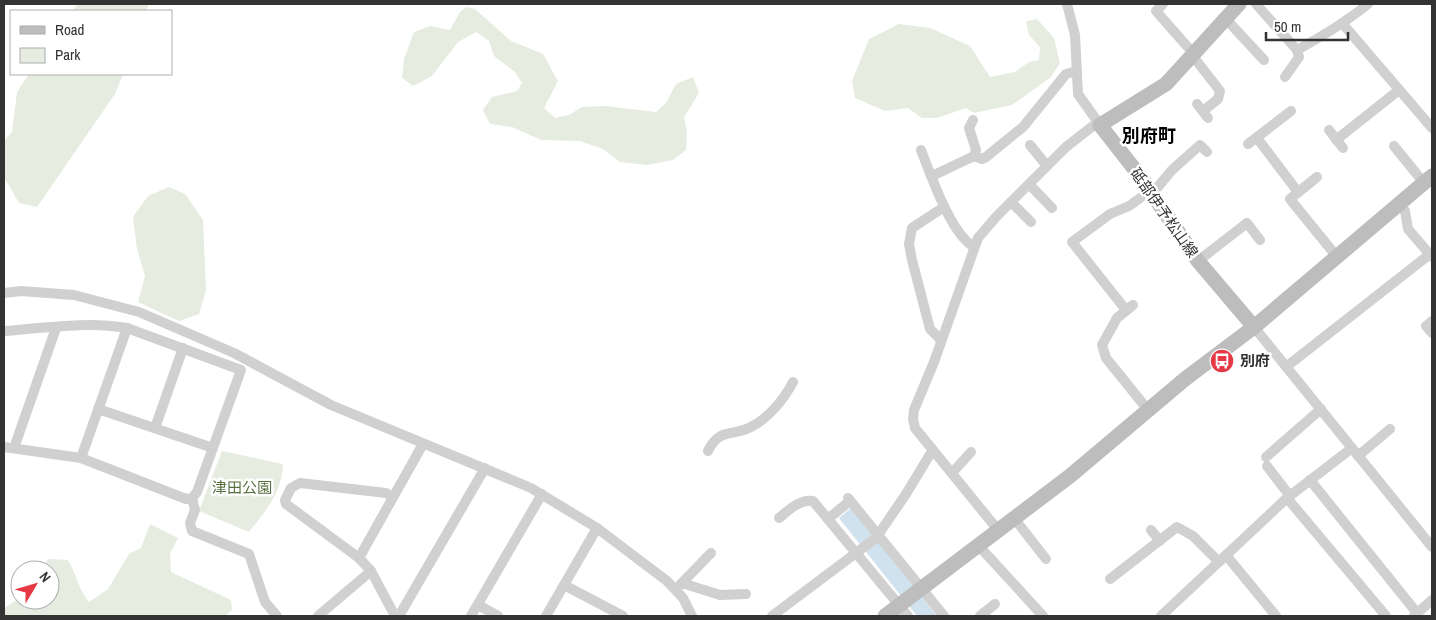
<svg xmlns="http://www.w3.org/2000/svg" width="1436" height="620" viewBox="0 0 1436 620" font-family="'Archivo Narrow','Noto Sans JP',sans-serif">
  <rect width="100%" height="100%" fill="#fff"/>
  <g fill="#e6ecdf">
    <polygon points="78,4 149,4 146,11 72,11"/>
    <polygon points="466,7 475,9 511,41 543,54 558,81 544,108 555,118 569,115 582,107 605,106 656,112 666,103 676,84 693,77 699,93 684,117 687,131 686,150 673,160 647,165 620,162 603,149 580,141 541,140 512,127 490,124 483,110 492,97 517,91 522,83 515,72 494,56 489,41 476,32 458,42 432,76 413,86 402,78 404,59 414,32 430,26 450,30 460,12"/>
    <polygon points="1037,19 1054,38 1060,63 1051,77 1012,105 974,113 966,108 937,118 922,118 908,108 885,111 855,98 852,81 869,39 899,24 930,28 970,46 990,77 1015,72 1029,62 1039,60 1040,47 1029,35 1026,21"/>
    <polygon points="29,74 123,74 115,94 37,207 19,203 4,177 4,141 12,132 17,92"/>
    <polygon points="169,187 185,194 203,220 206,291 199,314 179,321 138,302 145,276 137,249 133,217 148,196"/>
    <path d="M222 451 283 464C282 493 266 510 249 532L199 511Z"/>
    <path d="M150 524 178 538 170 554 171 572 231 600 232 610 225 616H4V608L20 598V600H50V570H42L48 559 68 560C76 574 79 590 89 602L108 589 129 554 141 548Z"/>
  </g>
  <polygon fill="#cfe2ee" points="851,508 937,616 917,616 839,518"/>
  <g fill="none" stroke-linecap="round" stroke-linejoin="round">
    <g stroke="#d0d0d0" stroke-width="10">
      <polyline points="1067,4 1075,35 1078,94 1100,125"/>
      <polyline points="1163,4 1156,11 1193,53"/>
      <path d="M1256 4 1297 50C1321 37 1346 22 1368 4"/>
      <polyline points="1225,18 1264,60"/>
      <polyline points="1342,23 1432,128"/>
      <polyline points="1192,55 1220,91 1218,99 1203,111"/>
      <polyline points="1285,77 1299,57 1297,50"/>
      <polyline points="1197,104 1208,118"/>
      <polyline points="1329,130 1343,148"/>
      <polyline points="1257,138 1298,192"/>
      <polyline points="1336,140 1399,90"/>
      <polyline points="1248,144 1291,111"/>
      <polyline points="1030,145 1047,166"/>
      <polyline points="1394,146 1424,183"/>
      <path d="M921 150C931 176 951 234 974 247"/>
      <polyline points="974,156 982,159 986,157 1023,127 1066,74 1077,71"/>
      <polyline points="932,176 974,156 976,150 969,128 973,120"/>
      <polyline points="1317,177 1290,199 1337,257"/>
      <polyline points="1029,184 1052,208"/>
      <polyline points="1152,194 1172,170 1200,145 1207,152"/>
      <polyline points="1011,202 1031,222"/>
      <polyline points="1400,205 1405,211 1408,229 1432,257"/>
      <polyline points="1198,261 1247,223 1260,240"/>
      <polyline points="4,293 21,291 74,295 139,312 234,353 331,405 531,488 597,528 667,581 683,598 692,616"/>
      <polyline points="1133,305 1117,318 1102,345 1106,358 1148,410"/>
      <polyline points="1126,310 1072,242 1110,214 1129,206 1150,191"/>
      <polyline points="1432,321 1426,326 1432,333"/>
      <polyline points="1254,327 1432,547"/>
      <path d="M4 331C44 328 87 321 127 328L241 370 197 492 192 498 186 499 81 458 4 447"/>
      <polyline points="941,340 930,329 912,260 909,244 912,228 944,207"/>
      <polyline points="1286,367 1430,254"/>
      <polyline points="98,409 213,448"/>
      <polyline points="155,428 183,348"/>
      <polyline points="14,448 56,328"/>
      <path d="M708 451C720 427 732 437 751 427 769 418 784 399 793 382"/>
      <polyline points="1358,456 1390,429"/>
      <polyline points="1266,457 1321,409"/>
      <polyline points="81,458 127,328"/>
      <polyline points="1267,466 1290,496"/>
      <polyline points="952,473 971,452"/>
      <polyline points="1310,480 1417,613"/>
      <polyline points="192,498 195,510 190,523 192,531 249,554 265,602 277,616"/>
      <polyline points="848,498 944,616"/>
      <polyline points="1287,498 1386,616"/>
      <path d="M779 518C789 510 800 499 813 501L908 616"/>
      <polyline points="829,518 850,501"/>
      <polyline points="1014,518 1046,559"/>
      <polyline points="998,530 915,428 913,419 914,410 934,362 978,238 996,217 1066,147 1098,122"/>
      <polyline points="1151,530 1160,541"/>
      <polyline points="978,545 1043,616"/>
      <polyline points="1226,555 1276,616"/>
      <polyline points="359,558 286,504 285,500 291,488 300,483 386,493 393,497"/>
      <polyline points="1110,579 1177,527 1193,536 1219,562"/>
      <polyline points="682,583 720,595 746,594"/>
      <polyline points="564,585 623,616"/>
      <polyline points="679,586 711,553"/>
      <polyline points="478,605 498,616"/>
      <polyline points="318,616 371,571"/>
      <polyline points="395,616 371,571 359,558 423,444"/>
      <polyline points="399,616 485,468"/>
      <polyline points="471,616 542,494"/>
      <polyline points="546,616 597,528"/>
      <polyline points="772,616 876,538 906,494 932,451"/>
      <polyline points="980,616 995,604"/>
      <polyline points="1161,616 1287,498 1352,448"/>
      <polyline points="1414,616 1432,600"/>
    </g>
    <g stroke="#bdbdbd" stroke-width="15">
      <polyline points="1239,4 1166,84 1100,125 1143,180 1198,261 1254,327"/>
      <polyline points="885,616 1070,476 1185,379 1254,327 1432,176"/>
    </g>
  </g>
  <defs>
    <g id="bus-disc" transform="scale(1.25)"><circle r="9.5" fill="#e63946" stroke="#fff"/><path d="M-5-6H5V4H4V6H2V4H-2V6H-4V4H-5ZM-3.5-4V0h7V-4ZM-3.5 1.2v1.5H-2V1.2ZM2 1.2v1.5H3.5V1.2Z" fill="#fff"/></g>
  </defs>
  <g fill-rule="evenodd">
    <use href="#bus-disc" x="1222" y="361"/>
  </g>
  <g text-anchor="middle" stroke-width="5" stroke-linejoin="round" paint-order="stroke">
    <g font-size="15" fill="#333" stroke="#fff">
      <text transform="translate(1164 213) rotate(55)" y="5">砥部伊予松山線</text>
    </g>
    <g font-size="15" font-weight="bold" fill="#333" stroke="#fff" text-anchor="start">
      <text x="1240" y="366">別府</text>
    </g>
    <g font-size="15" fill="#56703f" stroke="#fff">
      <text x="242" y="493">津田公園</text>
    </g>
    <g font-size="18" font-weight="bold" fill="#000" stroke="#fff">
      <text x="1149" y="142">別府町</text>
    </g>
  </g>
  <rect width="1436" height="620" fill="none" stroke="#333333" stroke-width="10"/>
  <rect x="10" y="10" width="162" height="65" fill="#ffffff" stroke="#adadad"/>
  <rect x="20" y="26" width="25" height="8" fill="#bdbdbd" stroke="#adadad"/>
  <text x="55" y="35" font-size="15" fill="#333333">Road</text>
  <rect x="20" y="48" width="25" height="15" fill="#e6ecdf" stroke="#adadad"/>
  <text x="55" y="60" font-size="15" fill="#333333">Park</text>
  <g transform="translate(35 585) rotate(52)"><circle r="24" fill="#ffffff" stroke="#adadad"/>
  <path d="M0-4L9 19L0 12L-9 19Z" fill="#e63946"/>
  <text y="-8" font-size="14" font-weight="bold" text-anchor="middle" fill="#333333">N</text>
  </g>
  <path d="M1266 32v8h82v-8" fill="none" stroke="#333333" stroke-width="2.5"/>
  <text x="1274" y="32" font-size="15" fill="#333333" stroke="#ffffff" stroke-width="4" paint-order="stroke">50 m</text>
</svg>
